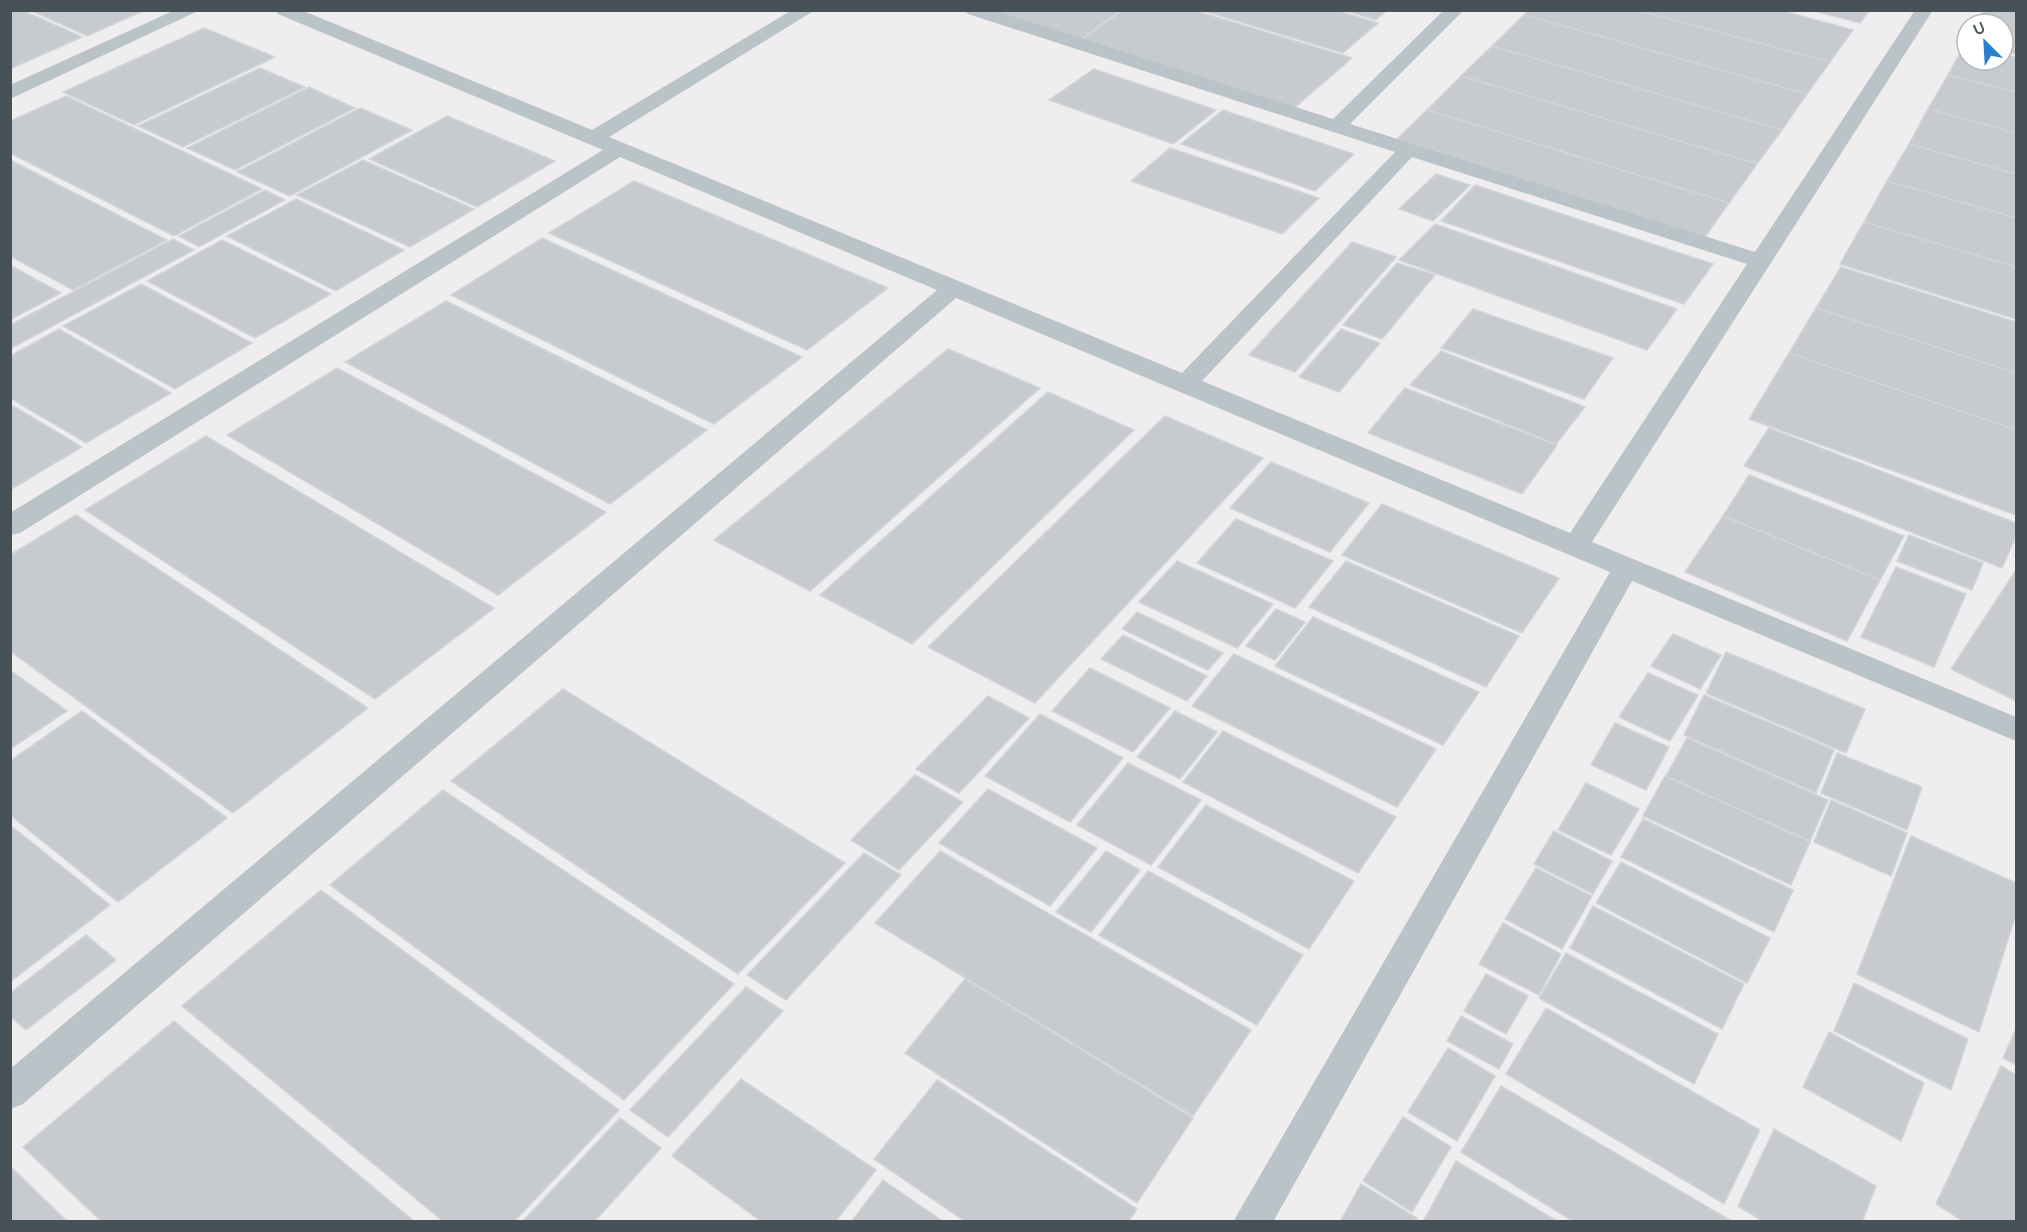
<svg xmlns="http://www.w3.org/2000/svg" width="2027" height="1232" viewBox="0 0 2027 1232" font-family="Quicksand,sans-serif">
  <rect width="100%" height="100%" fill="#efeded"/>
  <g fill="#c7cbcf" stroke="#d1d4d8" stroke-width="1.5">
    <polygon points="10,10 22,10 82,37 10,69"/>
    <polygon points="30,10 145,10 87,36"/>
    <polygon points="993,10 1121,10 1081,39"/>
    <polygon points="1123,10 1193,10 1352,58 1293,109 1080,41"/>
    <polygon points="1201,10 1335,10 1378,23 1343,53"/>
    <polygon points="1343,10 1387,10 1376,20"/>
    <polygon points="1529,10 1637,10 1830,62 1807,94 1524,15"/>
    <polygon points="1637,10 1779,10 1853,30 1830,62"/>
    <polygon points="1810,10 1870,10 1860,23"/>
    <polygon points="1984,10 2016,10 2016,54 2003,51 2003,24 1975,24"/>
    <polygon points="1524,15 1807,94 1782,130 1492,46"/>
    <polygon points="204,28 275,57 134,125 63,92"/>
    <polygon points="1965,44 1967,60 2003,60 2003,54 2016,57 2016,92 1948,75"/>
    <polygon points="1492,46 1782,130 1757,164 1461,76"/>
    <polygon points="260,68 305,87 183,147 138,126"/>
    <polygon points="1094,69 1216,110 1173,144 1049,100"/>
    <polygon points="1948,75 2016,92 2016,133 1928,109"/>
    <polygon points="1461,76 1757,164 1729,203 1427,110"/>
    <polygon points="309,87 355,108 235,170 187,148"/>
    <polygon points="66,96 262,189 174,236 10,153 10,121"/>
    <polygon points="360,108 412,130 290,196 237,172"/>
    <polygon points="1928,109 2016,133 2016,174 1909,144"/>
    <polygon points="1223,110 1354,154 1315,191 1181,144"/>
    <polygon points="1427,110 1729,203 1705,237 1397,139"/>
    <polygon points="447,116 555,161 477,207 369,159"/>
    <polygon points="1909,144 2016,174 2016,218 1887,181"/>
    <polygon points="1170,148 1319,198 1282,234 1131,181"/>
    <polygon points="10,160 167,240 73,290 10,256"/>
    <polygon points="363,160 474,209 410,247 297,195"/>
    <polygon points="1436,174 1470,185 1433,221 1399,209"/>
    <polygon points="634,181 888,288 807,350 549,233"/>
    <polygon points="1887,181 2016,218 2016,267 1864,222"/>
    <polygon points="1475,185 1713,264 1684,304 1441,221"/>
    <polygon points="265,190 285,200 199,247 179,236"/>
    <polygon points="296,199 404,250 336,291 227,236"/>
    <polygon points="1864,222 2016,267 2016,319 1840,264"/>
    <polygon points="1435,224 1677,309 1647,350 1399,260"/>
    <polygon points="542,238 802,357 714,424 451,295"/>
    <polygon points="173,239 194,250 10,349 10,325"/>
    <polygon points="222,240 331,294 255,338 147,281"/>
    <polygon points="1352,242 1396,257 1295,372 1249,355"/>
    <polygon points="1397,263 1435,275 1382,339 1343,325"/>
    <polygon points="10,265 61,293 10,320"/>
    <polygon points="1841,267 2016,322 2016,373 1816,308"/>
    <polygon points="141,284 252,343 175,389 63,326"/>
    <polygon points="446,301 707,430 610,504 345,362"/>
    <polygon points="1816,308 2016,373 2016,430 1789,353"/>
    <polygon points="1473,309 1613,358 1584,399 1441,348"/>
    <polygon points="59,329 171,393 86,443 10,398 10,356"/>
    <polygon points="1341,329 1380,343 1339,392 1299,377"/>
    <polygon points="948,349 1040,388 810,591 714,540"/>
    <polygon points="1441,351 1585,407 1556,444 1410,385"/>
    <polygon points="1789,353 2016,430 2016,515 1749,419"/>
    <polygon points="337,368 606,512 498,595 227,435"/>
    <polygon points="1405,388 1557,445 1522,494 1368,433"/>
    <polygon points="1048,392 1134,430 912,644 820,595"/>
    <polygon points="10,404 82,447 10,490"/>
    <polygon points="1165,416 1263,458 1035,703 928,647"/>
    <polygon points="1769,428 2016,523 2016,536 2002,568 1744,466"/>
    <polygon points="206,436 494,608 375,699 85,510"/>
    <polygon points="1271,462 1369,503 1330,552 1230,508"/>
    <polygon points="1749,475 1904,536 1880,580 1723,516"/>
    <polygon points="1382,504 1559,578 1522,633 1342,555"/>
    <polygon points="76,515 368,708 233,813 10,651 10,555"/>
    <polygon points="1723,516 1880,580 1847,641 1685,572"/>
    <polygon points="1236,519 1333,561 1295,608 1197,563"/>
    <polygon points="1909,535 1983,563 1972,590 1897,561"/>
    <polygon points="1177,561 1273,604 1237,648 1139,602"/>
    <polygon points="1346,561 1519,636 1486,687 1309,607"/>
    <polygon points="1896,567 1966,594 1934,667 1861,637"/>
    <polygon points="2016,570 2016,701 1951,669"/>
    <polygon points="1276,609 1305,622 1275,660 1246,646"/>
    <polygon points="1137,612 1223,653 1208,670 1122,629"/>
    <polygon points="1313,617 1479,692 1443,745 1275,666"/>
    <polygon points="1673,634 1721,655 1700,689 1651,666"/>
    <polygon points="1123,635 1207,676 1187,701 1101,659"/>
    <polygon points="1726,652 1865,709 1846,753 1706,693"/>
    <polygon points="1234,654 1436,749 1397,807 1192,706"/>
    <polygon points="1090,668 1170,708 1133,752 1052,711"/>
    <polygon points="10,670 67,711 10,749"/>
    <polygon points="1648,673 1698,695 1670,741 1619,717"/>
    <polygon points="563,689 845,863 738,974 451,781"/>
    <polygon points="1704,695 1834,750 1816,793 1684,735"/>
    <polygon points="988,696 1029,718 959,793 916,769"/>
    <polygon points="82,711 227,818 118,902 10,815 10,761"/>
    <polygon points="1175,711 1217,732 1180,779 1137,757"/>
    <polygon points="1040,714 1123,758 1070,822 985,776"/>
    <polygon points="1615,723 1669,747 1646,790 1591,765"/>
    <polygon points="1223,731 1396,817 1358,873 1183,782"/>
    <polygon points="1687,738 1828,800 1810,841 1666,776"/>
    <polygon points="1837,753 1922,787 1907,830 1821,793"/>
    <polygon points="1128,763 1201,800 1151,865 1077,825"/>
    <polygon points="915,775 963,802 899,870 851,840"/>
    <polygon points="1665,776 1810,842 1791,885 1643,816"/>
    <polygon points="1586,783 1639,809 1611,855 1558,830"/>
    <polygon points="988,789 1097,848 1050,906 939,843"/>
    <polygon points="443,790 734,984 624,1100 330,885"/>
    <polygon points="1831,800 1907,833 1891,876 1814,842"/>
    <polygon points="1206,805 1354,881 1309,949 1158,867"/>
    <polygon points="1643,819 1793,890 1774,932 1621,857"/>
    <polygon points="10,825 110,905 10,982"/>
    <polygon points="1554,831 1612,861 1593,894 1534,864"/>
    <polygon points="1911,836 2016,883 2016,914 1979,1032 1857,974"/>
    <polygon points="940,851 1251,1030 1193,1116 875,923"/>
    <polygon points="1106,851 1140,870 1091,932 1056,912"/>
    <polygon points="864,853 901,875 786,1000 747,975"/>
    <polygon points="1621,862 1770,938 1747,983 1596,903"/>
    <polygon points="1536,868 1592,896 1562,949 1505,919"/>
    <polygon points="1148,871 1303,955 1257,1025 1099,935"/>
    <polygon points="321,890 619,1110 514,1222 444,1222 182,1006"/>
    <polygon points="1593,906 1744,984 1722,1029 1570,948"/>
    <polygon points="1503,923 1561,954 1539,995 1479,964"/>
    <polygon points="86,935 116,960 26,1030 10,1016 10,993"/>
    <polygon points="1566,953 1718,1034 1694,1084 1539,998"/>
    <polygon points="1486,974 1528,996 1506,1034 1464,1011"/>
    <polygon points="965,979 1193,1118 1137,1203 905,1053"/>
    <polygon points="1854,983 1968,1039 1951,1090 1834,1031"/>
    <polygon points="746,987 783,1011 668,1137 630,1110"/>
    <polygon points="1546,1008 1760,1130 1724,1204 1506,1074"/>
    <polygon points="1461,1016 1513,1044 1499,1069 1447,1041"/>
    <polygon points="174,1021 415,1222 102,1222 23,1147"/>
    <polygon points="2016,1029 2016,1065 2003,1058"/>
    <polygon points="1829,1032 1924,1083 1901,1141 1803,1087"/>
    <polygon points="1448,1048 1495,1076 1457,1141 1408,1112"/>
    <polygon points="2001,1066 2016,1075 2016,1222 1964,1222 1936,1204"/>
    <polygon points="741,1079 876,1170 835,1222 762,1222 672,1156"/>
    <polygon points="937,1080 1137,1209 1128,1222 966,1222 874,1159"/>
    <polygon points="1501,1086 1730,1220 1729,1222 1574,1222 1461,1152"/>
    <polygon points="1403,1117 1451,1147 1412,1212 1363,1181"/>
    <polygon points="620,1118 661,1148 594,1222 522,1222"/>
    <polygon points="1774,1129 1876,1186 1862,1222 1764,1222 1738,1206"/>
    <polygon points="1456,1161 1559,1222 1423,1222"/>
    <polygon points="12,1168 68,1222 10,1222"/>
    <polygon points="883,1180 944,1222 851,1222"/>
    <polygon points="1361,1184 1417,1218 1416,1222 1340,1222"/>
  </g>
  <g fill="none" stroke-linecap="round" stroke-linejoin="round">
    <g fill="#b9c3c8" fill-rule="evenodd">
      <polygon points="175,10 200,10 10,99 10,85"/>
      <path d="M275 10H301L592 130 792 10H815L609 137 1182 373 1395 152 968 14 965 10H994L1333 119 1444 10H1464L1350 124 1755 252 1915 10H1933L1592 542 2016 717V741L1632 581 1273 1222H1233L1610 572 956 298 23 1104 10 1109V1069L937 290 620 157 20 533 10 535V513L603 150 278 14ZM1412 157 1747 264 1570 533 1202 381Z"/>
    </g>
  </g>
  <rect width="2027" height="1232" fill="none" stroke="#475258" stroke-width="24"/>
  <g transform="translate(1985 42) rotate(336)"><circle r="28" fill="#ffffff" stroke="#b5babc" stroke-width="1.5"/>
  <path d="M0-4.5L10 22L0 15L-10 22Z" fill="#2981cd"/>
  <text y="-9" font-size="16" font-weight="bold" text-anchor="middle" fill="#475258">U</text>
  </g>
</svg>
